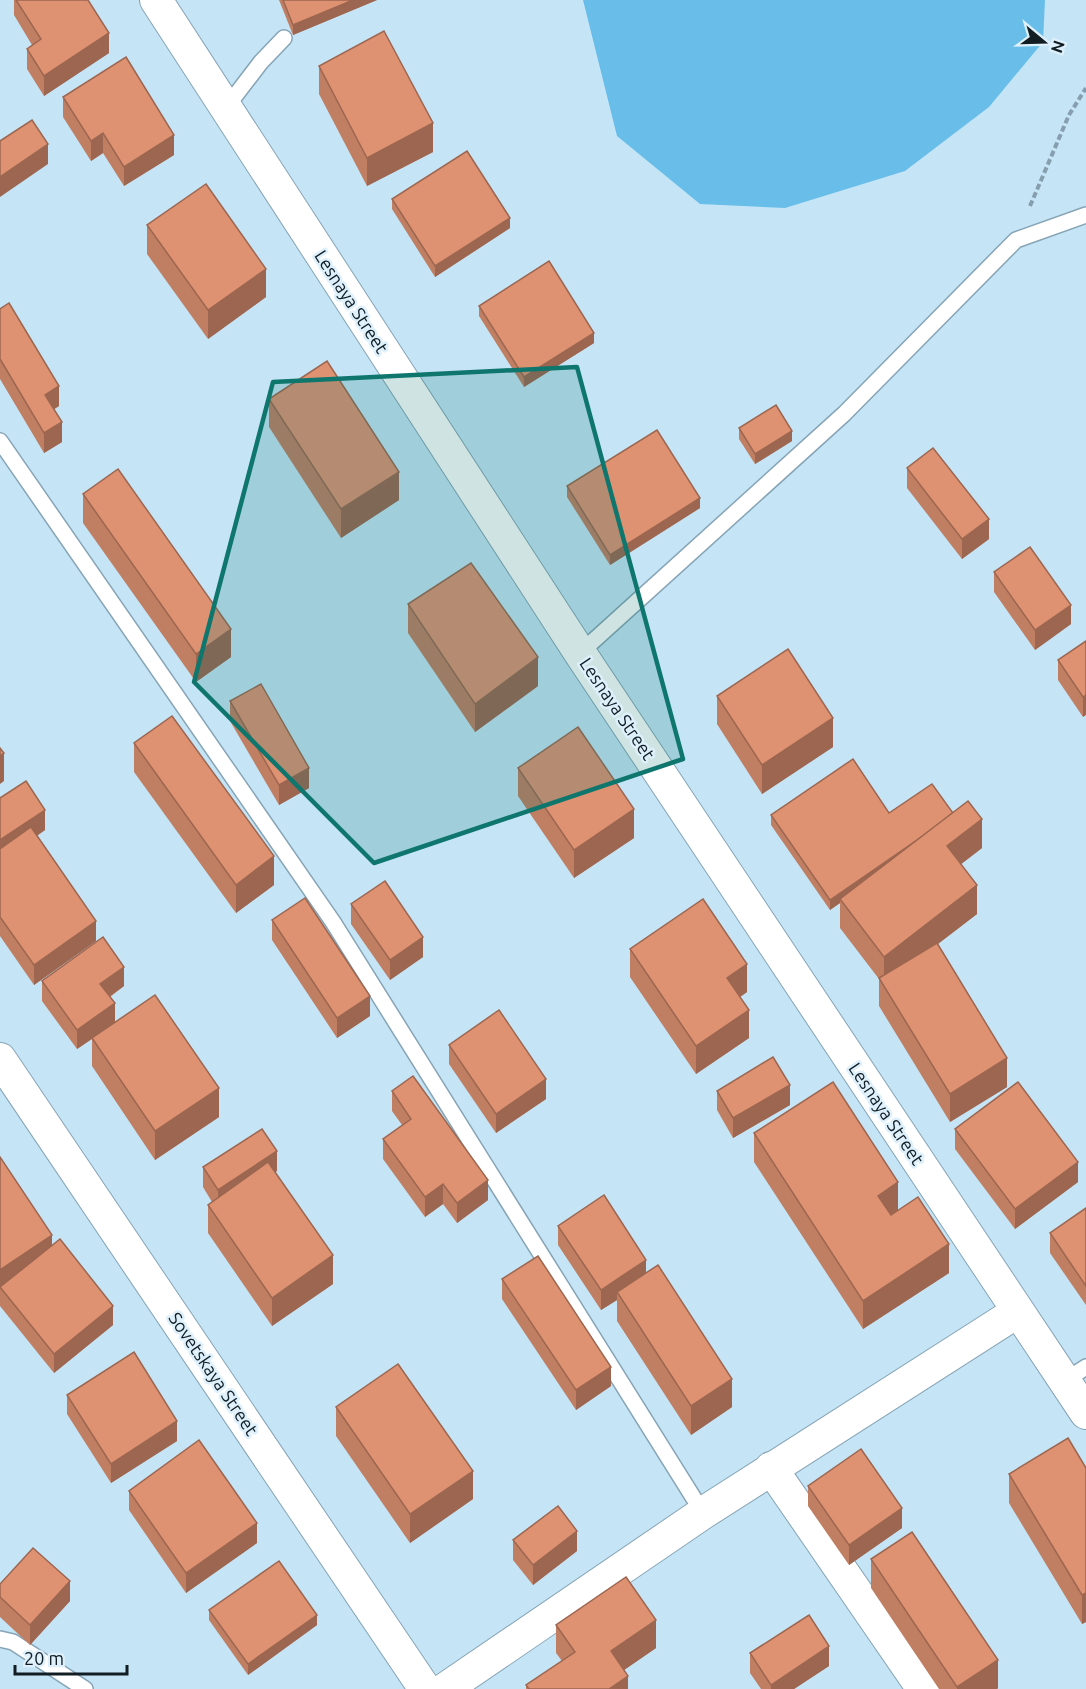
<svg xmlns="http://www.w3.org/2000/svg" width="1086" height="1689" viewBox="0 0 1086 1689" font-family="Ubuntu,sans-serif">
  <rect width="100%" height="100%" fill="#c5e5f7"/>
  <polygon fill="#68bee9" points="583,0 1045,0 1043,42 989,107 905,171 785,208 700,204 617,136"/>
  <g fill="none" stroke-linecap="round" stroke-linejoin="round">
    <g stroke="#86a4b5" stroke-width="18">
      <g id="service">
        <polyline points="225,109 261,62 284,38"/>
        <polyline points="0,441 333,922 703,1513"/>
        <polyline points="580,653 844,414 1016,240 1086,215"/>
        <polyline points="1064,1381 1086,1367"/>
        <polyline points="0,1639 13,1642 85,1689"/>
      </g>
    </g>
    <g stroke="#86a4b5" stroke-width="34">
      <g id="minor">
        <polyline points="156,0 580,653 1086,1413"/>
        <polyline points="0,1059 425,1689"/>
        <polyline points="771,1468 923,1689"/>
        <polyline points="445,1689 703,1513 1017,1312"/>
      </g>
    </g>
    <polyline stroke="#869ead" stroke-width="4" stroke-dasharray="6 3" stroke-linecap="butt" points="1030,206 1069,115 1086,88"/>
    <use href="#service" stroke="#fff" stroke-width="15"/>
    <use href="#minor" stroke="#fff" stroke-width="32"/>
  </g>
  <g fill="#c07e62">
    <polygon points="14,0 88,0 109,53 44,96 27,69 27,49 32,45 14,15"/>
    <polygon points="279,0 377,0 293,35"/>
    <polygon points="319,66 433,152 367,186 319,94"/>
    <polygon points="63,97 174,155 124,186 103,153 91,161 63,117"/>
    <polygon points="392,199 510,228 435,277 392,209"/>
    <polygon points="147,225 266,297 208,339 147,254"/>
    <polygon points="479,306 594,343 524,387 479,316"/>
    <polygon points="0,309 59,406 54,409 62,442 44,453 0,379"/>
    <polygon points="269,399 399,500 341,538 269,427"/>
    <polygon points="739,428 792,441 755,464 739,439"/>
    <polygon points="907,468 989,539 962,559 907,488"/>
    <polygon points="567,486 700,508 610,565 567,497"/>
    <polygon points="83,494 231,657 196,682 83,523"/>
    <polygon points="994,572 1071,624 1035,650 994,592"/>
    <polygon points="408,604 538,686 475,732 408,633"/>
    <polygon points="1086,641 1083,717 1058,680 1058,660"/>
    <polygon points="717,696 833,747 762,794 717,724"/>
    <polygon points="230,701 309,788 279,805 230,721"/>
    <polygon points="134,743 274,885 236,913 134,772"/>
    <polygon points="518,768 634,838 574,878 518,796"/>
    <polygon points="0,798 45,830 37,836 96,941 34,985 0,936"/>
    <polygon points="889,813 953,813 982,848 961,864 977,914 938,944 1007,1087 950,1122 879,1006 879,979 840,928 840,903 830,910 771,825 771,815"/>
    <polygon points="351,904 423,957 390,980 351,924"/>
    <polygon points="272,920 370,1016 337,1038 272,940"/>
    <polygon points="630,949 747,992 740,997 749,1038 696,1074 630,977"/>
    <polygon points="42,981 124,986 110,997 115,1022 219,1117 155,1160 92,1066 92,1039 77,1049 42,1001"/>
    <polygon points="449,1045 546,1099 496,1133 449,1064"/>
    <polygon points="392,1091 488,1200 457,1223 443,1204 425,1217 383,1159 383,1139 402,1125 392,1111"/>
    <polygon points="717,1091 790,1105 733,1138 717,1110"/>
    <polygon points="955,1129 1078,1182 1015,1229 955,1149"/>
    <polygon points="754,1133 898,1210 949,1273 863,1329 754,1162"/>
    <polygon points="0,1157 52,1245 113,1325 54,1373 0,1306"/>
    <polygon points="203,1167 277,1171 275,1172 333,1284 272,1326 208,1233 208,1205 212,1202 203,1187"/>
    <polygon points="1086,1208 1086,1305 1050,1253 1050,1233"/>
    <polygon points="558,1226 646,1273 732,1407 691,1435 617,1321 617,1300 601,1310 558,1245"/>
    <polygon points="502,1279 611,1386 576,1410 502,1299"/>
    <polygon points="67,1395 177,1441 111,1483 67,1414"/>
    <polygon points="336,1407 473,1499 410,1543 336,1436"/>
    <polygon points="1086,1468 1086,1622 1082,1624 1009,1503 1009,1474"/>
    <polygon points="808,1486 902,1528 849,1565 808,1506"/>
    <polygon points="129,1491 257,1543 186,1593 129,1510"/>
    <polygon points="513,1540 577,1551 533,1585 513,1560"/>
    <polygon points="871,1559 998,1688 997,1689 939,1689 871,1588"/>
    <polygon points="0,1584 70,1601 30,1645 0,1617"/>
    <polygon points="209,1610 317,1625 248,1675 209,1620"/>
    <polygon points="556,1625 656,1648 624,1670 628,1689 526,1689 526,1685 562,1661 556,1653"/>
    <polygon points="750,1653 829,1666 794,1689 761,1689 750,1673"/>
  </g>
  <g fill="#9c6650">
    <polygon points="353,0 377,0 293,35 293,25"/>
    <polygon points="109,33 109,53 44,96 44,76"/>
    <polygon points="433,123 433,152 367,186 367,158"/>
    <polygon points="103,133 103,153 91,161 91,141"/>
    <polygon points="174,135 174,155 124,186 124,167"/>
    <polygon points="48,144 48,164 0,197 0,177"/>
    <polygon points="510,218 510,228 435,277 435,266"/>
    <polygon points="266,269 266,297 208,339 208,310"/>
    <polygon points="594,333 594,343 524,387 524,377"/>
    <polygon points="59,386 59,406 45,415 45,395"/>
    <polygon points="62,422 62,442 44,453 44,433"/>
    <polygon points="792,431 792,441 755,464 755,454"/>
    <polygon points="399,472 399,500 341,538 341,509"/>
    <polygon points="700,498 700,508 610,565 610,555"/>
    <polygon points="989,519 989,539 962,559 962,539"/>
    <polygon points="1071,605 1071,624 1035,650 1035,630"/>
    <polygon points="231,629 231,657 196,682 196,654"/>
    <polygon points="538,657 538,686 475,732 475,704"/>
    <polygon points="1086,695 1086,715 1083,717 1083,697"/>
    <polygon points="833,718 833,747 762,794 762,765"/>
    <polygon points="4,753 4,781 0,784 0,756"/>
    <polygon points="309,768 309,788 279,805 279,785"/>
    <polygon points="634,809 634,838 574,878 574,850"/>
    <polygon points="45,810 45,830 0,860 0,840"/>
    <polygon points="954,814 840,899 840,903 830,910 830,900"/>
    <polygon points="982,819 982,848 947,875 947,846"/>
    <polygon points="274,856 274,885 236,913 236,885"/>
    <polygon points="977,885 977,914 884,985 884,957"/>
    <polygon points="96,921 96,941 34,985 34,965"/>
    <polygon points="423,937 423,957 390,980 390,960"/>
    <polygon points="747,964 747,992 727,1006 727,978"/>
    <polygon points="124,967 124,986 100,1003 100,984"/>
    <polygon points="370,996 370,1016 337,1038 337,1018"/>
    <polygon points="115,1003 115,1023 77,1049 77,1030"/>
    <polygon points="749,1010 749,1038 696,1074 696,1046"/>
    <polygon points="1007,1058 1007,1087 950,1122 950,1094"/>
    <polygon points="546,1079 546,1099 496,1133 496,1114"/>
    <polygon points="790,1085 790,1105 733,1138 733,1118"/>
    <polygon points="219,1088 219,1117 155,1160 155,1131"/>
    <polygon points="277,1151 277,1171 218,1210 218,1190"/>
    <polygon points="1078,1162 1078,1182 1015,1229 1015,1209"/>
    <polygon points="488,1180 488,1200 457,1223 457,1203"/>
    <polygon points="898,1182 898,1211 878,1224 878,1196"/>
    <polygon points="443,1184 443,1204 425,1217 425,1197"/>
    <polygon points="52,1235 52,1255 0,1287 0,1290 0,1270"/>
    <polygon points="949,1244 949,1273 863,1329 863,1301"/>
    <polygon points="333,1255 333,1284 272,1326 272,1298"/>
    <polygon points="646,1260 646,1280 617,1292 617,1300 601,1310 601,1290"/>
    <polygon points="113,1306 113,1325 54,1373 54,1354"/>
    <polygon points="611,1367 611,1386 576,1410 576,1390"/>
    <polygon points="732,1379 732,1407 691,1435 691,1406"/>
    <polygon points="177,1421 177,1441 111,1483 111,1464"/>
    <polygon points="473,1471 473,1499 410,1543 410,1514"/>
    <polygon points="902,1508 902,1528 849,1565 849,1545"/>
    <polygon points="257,1523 257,1543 186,1593 186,1573"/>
    <polygon points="577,1531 577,1551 533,1585 533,1565"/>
    <polygon points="70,1581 70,1601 30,1645 30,1625"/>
    <polygon points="1086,1593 1086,1622 1082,1624 1082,1595"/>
    <polygon points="317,1615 317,1625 248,1675 248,1664"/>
    <polygon points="656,1620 656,1648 611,1679 611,1651"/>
    <polygon points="829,1646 829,1666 794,1689 771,1689 771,1685"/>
    <polygon points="998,1660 998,1688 997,1689 957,1689 957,1687"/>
    <polygon points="628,1676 628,1689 609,1689"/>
  </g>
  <g fill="#df9272" stroke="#9c6650" stroke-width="1.5">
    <polygon points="16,0 88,0 109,33 44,76 27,49 41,39"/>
    <polygon points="283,0 353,0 293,25"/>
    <polygon points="384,31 433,123 367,158 319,66"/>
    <polygon points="126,57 174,135 124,167 103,133 91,141 63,97"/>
    <polygon points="32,120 48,144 0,177 0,141"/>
    <polygon points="467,151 510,218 435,266 392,199"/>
    <polygon points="206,184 266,269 208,310 147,225"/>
    <polygon points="549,261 594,333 524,377 479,306"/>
    <polygon points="9,303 59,386 45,395 62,422 44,433 0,359 0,309"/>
    <polygon points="327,361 399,472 341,509 269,399"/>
    <polygon points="776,405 792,431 755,454 739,428"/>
    <polygon points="657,430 700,498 610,555 567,486"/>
    <polygon points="933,448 989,519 962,539 907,468"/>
    <polygon points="118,469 231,629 196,654 83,494"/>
    <polygon points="1030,547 1071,605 1035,630 994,572"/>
    <polygon points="471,563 538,657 475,704 408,604"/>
    <polygon points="1086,641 1086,695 1083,697 1058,660"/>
    <polygon points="788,649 833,718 762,765 717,696"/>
    <polygon points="261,684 309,768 279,785 230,701"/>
    <polygon points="172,716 274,856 236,885 134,743"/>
    <polygon points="578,727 634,809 574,850 518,768"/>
    <polygon points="0,748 4,753 0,756"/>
    <polygon points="853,759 889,813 932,784 953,813 930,831 830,900 771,815"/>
    <polygon points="26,781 45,810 0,840 0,798"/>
    <polygon points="968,801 982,819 947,846 977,885 884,957 840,899"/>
    <polygon points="31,827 96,921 34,965 0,917 0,849"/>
    <polygon points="385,881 423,937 390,960 351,904"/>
    <polygon points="305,898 370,996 337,1018 272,920"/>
    <polygon points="703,899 747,964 727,978 749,1010 696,1046 630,949"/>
    <polygon points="103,937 124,967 100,984 115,1003 77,1030 42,981"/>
    <polygon points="937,943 1007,1058 950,1094 879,978"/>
    <polygon points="155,995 219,1088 155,1131 92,1038"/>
    <polygon points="499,1010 546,1079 496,1114 449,1045"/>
    <polygon points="773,1057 790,1085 733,1118 717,1091"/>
    <polygon points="413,1076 488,1180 457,1203 443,1184 425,1197 383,1139 411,1119 392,1091"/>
    <polygon points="833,1082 898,1182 878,1196 891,1215 918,1197 949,1244 863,1301 754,1133"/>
    <polygon points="1018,1082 1078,1162 1015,1209 955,1129"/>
    <polygon points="262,1129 277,1151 218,1190 203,1167"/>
    <polygon points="0,1157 52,1235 0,1270"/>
    <polygon points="268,1162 333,1255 272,1298 208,1205"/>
    <polygon points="604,1195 646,1260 601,1290 558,1226"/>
    <polygon points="1086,1208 1086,1286 1050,1233"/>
    <polygon points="60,1239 113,1306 54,1354 0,1287"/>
    <polygon points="538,1256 611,1367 576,1390 502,1279"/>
    <polygon points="658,1265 732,1379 691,1406 617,1292"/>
    <polygon points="134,1352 177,1421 111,1464 67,1395"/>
    <polygon points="398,1364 473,1471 410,1514 336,1407"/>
    <polygon points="1068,1438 1086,1468 1086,1593 1082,1595 1009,1474"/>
    <polygon points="199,1440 257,1523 186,1573 129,1491"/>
    <polygon points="861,1449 902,1508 849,1545 808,1486"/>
    <polygon points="558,1506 577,1531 533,1565 513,1540"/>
    <polygon points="912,1532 998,1660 957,1687 871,1559"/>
    <polygon points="33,1548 70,1581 30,1625 0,1597 0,1584"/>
    <polygon points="279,1561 317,1615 248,1664 209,1610"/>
    <polygon points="626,1577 656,1620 611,1651 628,1676 609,1689 529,1689 526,1685 575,1652 556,1625"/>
    <polygon points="809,1615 829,1646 771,1685 750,1653"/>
  </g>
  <path fill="#0f766e" fill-opacity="0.2" stroke="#0f766e" stroke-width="4.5" stroke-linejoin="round" d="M577 367 683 759 374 863 194 682 273 382Z"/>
  <g text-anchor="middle" stroke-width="5" stroke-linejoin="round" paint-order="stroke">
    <g font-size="18" fill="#111c23" stroke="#ddf0fb">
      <text transform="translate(351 302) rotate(57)" y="6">Lesnaya Street</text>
      <text transform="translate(617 709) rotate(56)" y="6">Lesnaya Street</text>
      <text transform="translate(886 1114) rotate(56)" y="6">Lesnaya Street</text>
      <text transform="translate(213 1374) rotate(56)" y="6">Sovetskaya Street</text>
    </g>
  </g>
  <g transform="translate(1044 42) rotate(109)" stroke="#ddf0fb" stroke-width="4.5" paint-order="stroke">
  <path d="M0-4.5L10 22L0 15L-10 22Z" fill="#111c23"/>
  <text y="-9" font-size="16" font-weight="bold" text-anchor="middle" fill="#111c23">N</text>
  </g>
  <path d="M15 1665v9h112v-9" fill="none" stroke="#111c23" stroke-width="3"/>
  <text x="24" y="1665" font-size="18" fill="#111c23" stroke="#ddf0fb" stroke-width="4.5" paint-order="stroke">20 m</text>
</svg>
